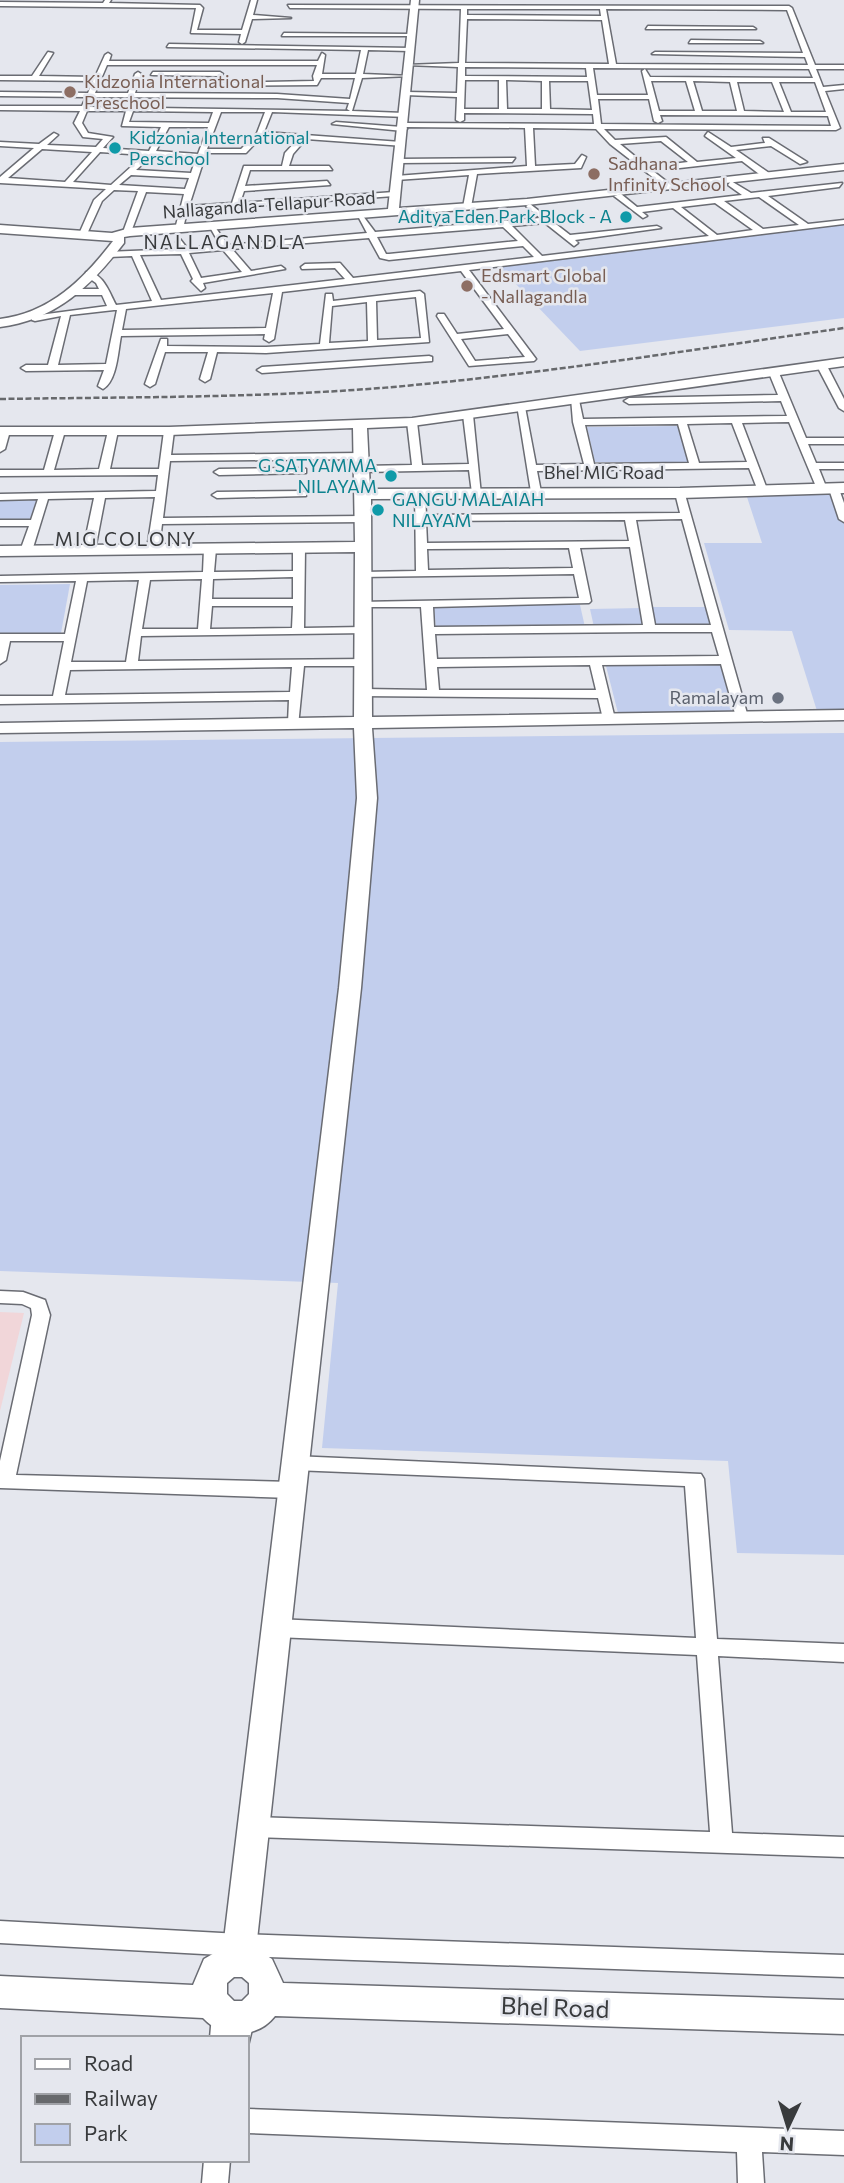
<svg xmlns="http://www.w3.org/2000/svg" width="844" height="2183" viewBox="0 0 844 2183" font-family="Commissioner,sans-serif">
  <rect width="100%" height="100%" fill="#e5e7ee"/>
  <polygon fill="#f1d6d9" points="0,1312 24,1313 0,1411"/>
  <g fill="#c2ceed">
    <polygon points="844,221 844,318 580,351 494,261"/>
    <polygon points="679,426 690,462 595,462 587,427"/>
    <polygon points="832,493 844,522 844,711 817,711 792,631 729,630 704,543 762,543 746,494"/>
    <polygon points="37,498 30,520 0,521 0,499"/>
    <polygon points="70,584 61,633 0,634 0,585"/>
    <polygon points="434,605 580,605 585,627 436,629"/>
    <polygon points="649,607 710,607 714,626 653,626"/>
    <polygon points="642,608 646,626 594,627 590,609"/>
    <polygon points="721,665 732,712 618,713 606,666"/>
    <polygon points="844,733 844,1555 737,1553 728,1461 322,1448 338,1283 0,1271 0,742"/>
  </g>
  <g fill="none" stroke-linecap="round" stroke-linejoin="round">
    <g stroke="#6a6c73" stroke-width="3">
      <g id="street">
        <polygon points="105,0 111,0 109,3 200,5 203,8 197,30 242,30 251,0 257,0 253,15 291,18 252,19 245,42 242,44 239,42 241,34 191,33 196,8 0,6 0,2 103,3"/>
        <path d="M288 5 789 6 792 8 815 65H844V69H816L823 87 844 85V89L825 91 840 128 836 130 604 129 615 140 666 137 697 162 736 158 705 136 708 132 731 147 765 143 763 138H769L807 162 800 164 771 146 736 150 769 173V177H763L742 161 653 171 671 185 668 189 610 144 596 129 533 128 535 166 575 164 582 155 586 157 581 168 477 174 471 207 467 209 463 207 469 175 396 180 392 178 396 176 527 166 525 128 405 127 407 129 403 131 332 124 336 122 402 127 400 125 404 123 594 124 593 114 464 113V120L460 122 456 120 457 97 405 95 407 92 457 93 458 67 406 65 459 63 461 9 290 8ZM467 9H600L601 16 467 15ZM606 9 787 10 803 53 655 52 652 54 805 57 808 65 616 64ZM467 19 602 20 609 64 465 63ZM465 67 586 68 587 77 465 76ZM593 68 809 69 813 78 650 77 645 69 642 71 648 95H597ZM465 80H499V109H464ZM506 80 542 81V109H507ZM549 81H588L592 110 550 109ZM651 81H686L695 111H659ZM693 81 730 82 737 111H702ZM737 82H772L784 112 744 111ZM779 82H815L826 112H791ZM598 99H649L654 121 658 123 662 121 660 115 828 116 831 126 601 124ZM661 141 688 162 648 167 620 144Z"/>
        <polygon points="648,26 753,27 756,29 646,29"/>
        <polygon points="284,33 411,34 414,36 282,36"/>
        <polygon points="691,40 760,41 763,43 689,43"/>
        <path d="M169 44 412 48 410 51 368 50 363 74 411 76 362 78 352 111 404 113 407 117 272 112 264 132 401 142 404 146 306 139 293 154 289 166H329L332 170H250L245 186 327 181 330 185 244 191 240 203 394 192 398 194 394 196 187 211 183 229 179 231 175 229 184 194 146 192 131 232 127 234 123 232 138 191 114 190 102 201 87 234 83 236 79 234 94 200 106 189 0 183V177L34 148 0 146V142L39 144 54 133 58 135 47 145 96 147 103 139 83 137 74 123 80 111 0 110V106H82L86 97 0 96V92L88 93 93 81 0 80V76H32L48 52 53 53 39 76 95 77 105 55 108 53 111 55 109 61H318L322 53 325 55 322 74H356L361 50 167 47ZM107 65H317L313 76 314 81 214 83 216 86 317 85 321 78H355L350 99 277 94 135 93 141 74 138 72 135 74 128 93H95ZM93 97 277 98 349 103 347 109 350 111 89 107ZM87 111H126L122 126 161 127 149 151 103 148 113 137 88 133 82 123ZM133 111 213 112 209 123 129 122ZM221 112H265L257 133 241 149H207ZM169 127H208L198 154 156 151ZM262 136 298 139 285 153 282 166H244L232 203 189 206 206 153H246ZM42 149 92 152 65 182 8 178ZM100 152 144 155 111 185 73 182ZM153 155 196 158 191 173 136 170ZM131 175 189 178 185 189 119 185Z"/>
        <polygon points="153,72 220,72 223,74 220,76 151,75"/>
        <polygon points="515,158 512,162 399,163 395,161 399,159"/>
        <path d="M731 181 751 193 842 183 839 187 768 196 808 224 844 220V224L469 270 536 359 534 361 469 366 437 316 438 314H444L457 334 504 329 461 271 282 292 274 339 269 342 264 339 265 334 121 336C118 351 117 381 103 389L98 386 104 370 26 371 21 368 26 365H48L61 316 35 321 32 320V316L107 306 102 295H71L67 292 71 289H99L96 283 86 276V272C103 272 109 292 116 305L152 301 132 256 109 257 106 256V252L179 249 176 242 180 239 187 248 220 245 211 229 215 227 228 245 367 233 359 218 363 216 375 232 540 218 526 206 530 204 570 235 657 226 661 228 575 240 578 243 574 246 545 223 512 226 542 256 709 236 673 208 642 212 647 216 643 218 614 196 621 194 637 207 742 195 728 185ZM759 197 799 225 763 229 724 201ZM715 203 753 230 717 235 681 207ZM503 227 518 241 389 254H386L377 237ZM369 238 380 258 389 260 523 246 534 257 353 278 340 263 305 264 301 267 302 269 335 268 345 279 161 300 140 255 181 254 193 279 191 281 201 291 205 288 203 283 285 269 281 266 251 271 232 249ZM223 250 242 272 201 278 189 253ZM273 293 266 328 122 330 126 309ZM114 310H117L106 364 58 365 70 315ZM508 334 525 357 475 361 461 339Z"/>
        <path d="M420 291 424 294 429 342 266 353 217 352 210 379 205 382 200 379 208 352H165L155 384 150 387 145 384 161 339H167V346L266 347 320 344 326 294H332L333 301ZM416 297 421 338 377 340 376 301ZM367 302 368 341 329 343 332 306Z"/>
        <polygon points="429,356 432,357 432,361 262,373 257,370 262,367"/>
        <polygon points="822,363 827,366 844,399 844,411 839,408 817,366"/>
        <path d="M774 370 779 373 806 438H844V444H808L816 463H844V469H819L827 489 826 491 817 489 789 422 742 423 767 489 766 491H758L749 468 537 471 541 492 536 495 531 492 517 405 525 407 536 465 584 464 573 422 571 398 579 400 583 419 787 416 781 401 629 404 624 401 629 398 778 395 769 373ZM732 423 747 462 699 463 687 424ZM678 424 689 463 594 464 585 425Z"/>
        <polygon points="468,412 473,415 481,495 472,493 469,470 363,472 358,469 363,466 412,465 407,422 412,419 417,422 422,465 469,464 463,415"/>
        <polygon points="5,428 10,431 5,449 0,452 0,431"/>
        <polygon points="113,428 118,431 110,469 159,469 164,431 169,428 174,431 171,455 362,453 367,456 362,459 170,461 163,518 363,516 368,519 363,522 162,524 159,549 153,552 147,549 155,497 105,498 95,550 89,553 83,550 94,498 48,499 32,551 22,553 20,551 29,526 0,526 0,520 31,520 38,499 0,500 0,494 156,491 158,475 0,476 0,470 44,470 55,431 60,428 65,431 54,470 99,469 108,431"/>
        <polygon points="302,468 306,469 306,473 219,475 214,472 219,469"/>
        <polygon points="834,486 839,489 844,503 844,522 839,519 829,489"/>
        <path d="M420 490 425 493 426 515 680 513 675 493 684 491 748 717 746 720H738L736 717 721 664 602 665 615 719 609 723 603 719 598 698 360 696V690L364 689 427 690 421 607H363L357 604 359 602 579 598 574 574 359 577V573L363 572 416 571 415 493ZM682 519 711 625H655L636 520ZM625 520 629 541 427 543 426 521ZM630 547 643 625 434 627 433 607 589 603 591 601 580 548ZM569 548 573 568 428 570 427 549ZM649 632H712L719 656 437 659 435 634ZM590 665 596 690H439L437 667Z"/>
        <polygon points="302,491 306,492 306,496 217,498 212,495 217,492"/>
        <path d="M299 545 305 548 304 628 363 627 369 631 367 633 141 636 138 661 368 659 370 662 364 666H304L298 726 294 727 288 723 289 700 0 704V696H53L64 641H10L6 660 0 664V634H65L76 581 0 582V576L203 572 204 549 210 546 216 549 214 572 293 571V548ZM293 577V599H212L213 579ZM202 579 198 629H142L150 580ZM139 580 126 662H71L87 581ZM212 606H293L292 628 210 629ZM292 667 290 692 65 695 70 670Z"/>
        <polygon points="0,1291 23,1292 45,1300 50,1315 16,1475 291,1482 298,1485 301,1490 298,1495 291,1498 0,1488 0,1461 32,1315 31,1308 22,1304 0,1303"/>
        <polygon points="294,1456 701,1474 704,1479 717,1639 844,1644 844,1662 718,1656 732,1833 844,1837 844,1857 254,1837 246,1834 243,1827 246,1820 254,1817 710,1832 697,1655 276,1637 269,1634 266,1628 269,1622 276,1619 696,1638 685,1486 294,1470 287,1468 285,1463 287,1458"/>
        <polygon points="0,1921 240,1934 844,1955 844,1977 240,1956 0,1943"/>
        <polygon points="224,2003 232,2007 234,2010 243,2005 251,2009 255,2017 248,2046 247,2038 210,2038 212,2015 216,2007"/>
        <polygon points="247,2109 844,2131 844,2155 762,2152 764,2183 738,2183 737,2152 247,2133"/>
        <polygon points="204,2160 230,2160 228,2183 202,2183"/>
      </g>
    </g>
    <g stroke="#6a6c73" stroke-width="3">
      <g id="secondary">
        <path d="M411 0H419L399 208 527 199 844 164V170L527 205 130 236 124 237V243C91 286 56 320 0 327V319C50 313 84 279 113 241L0 233V225L112 233 130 228 388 209Z"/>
        <path d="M844 358V366L412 426 367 428 370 489 680 488 844 483V493L680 498 371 499 372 717 844 710V720L372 728 377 798 361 988 256 1949 272 1959 283 1983 844 2000V2034L275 2016C257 2039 222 2039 203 2018L0 2008V1976L193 1985 204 1959 223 1948 339 988 357 798 354 728 0 733V723L354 717 355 552 0 556V546L355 542 353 428 169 435H0V427H169L412 418ZM234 1977H242L249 1983V1994L242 2001H234L227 1994V1983Z"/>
      </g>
    </g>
    <use href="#street" fill="#fff" fill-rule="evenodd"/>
    <use href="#secondary" fill="#fff" fill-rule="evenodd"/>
    <path stroke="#67696c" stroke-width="2.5" stroke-dasharray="6 2.5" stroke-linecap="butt" d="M0 399C127 397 255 398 381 388 536 375 690 350 844 328"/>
  </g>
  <g fill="#8d6e63" stroke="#e5e7ee" stroke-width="2.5">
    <circle cx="70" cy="92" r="7"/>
    <circle cx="594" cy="174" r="7"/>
    <circle cx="467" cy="286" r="7"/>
  </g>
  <g fill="#0f9aa8" stroke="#e5e7ee" stroke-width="2.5">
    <circle cx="115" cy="148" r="7"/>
    <circle cx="626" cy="217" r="7"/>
    <circle cx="391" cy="476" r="7"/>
    <circle cx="378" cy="510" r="7"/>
  </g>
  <circle fill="#6b7280" stroke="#e5e7ee" stroke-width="2.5" cx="778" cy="698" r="7"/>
  <g text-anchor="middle" stroke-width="5" stroke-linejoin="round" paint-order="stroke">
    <g font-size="18" fill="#785e54" stroke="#e5e7ee" text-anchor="start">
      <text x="84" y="88">Kidzonia International<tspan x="84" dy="21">Preschool</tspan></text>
      <text x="608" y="170">Sadhana<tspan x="608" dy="21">Infinity School</tspan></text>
      <text x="481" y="282">Edsmart Global<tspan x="481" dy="21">- Nallagandla</tspan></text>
    </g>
    <g font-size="18" fill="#0d838f" stroke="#e5e7ee" text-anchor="start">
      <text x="129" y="144">Kidzonia International<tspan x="129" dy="21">Perschool</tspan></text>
      <text x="612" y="223" text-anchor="end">Aditya Eden Park Block - A</text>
      <text x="377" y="472" text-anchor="end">G SATYAMMA<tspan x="377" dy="21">NILAYAM</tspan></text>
      <text x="392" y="506">GANGU MALAIAH<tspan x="392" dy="21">NILAYAM</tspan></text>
    </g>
    <g font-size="18" fill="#393b3d" stroke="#e5e7ee">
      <text transform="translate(269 205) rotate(-4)" y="6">Nallagandla-Tellapur Road</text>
      <text x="604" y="479">Bhel MIG Road</text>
    </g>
    <g font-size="18" fill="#5b616d" stroke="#e5e7ee" text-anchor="end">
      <text x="764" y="704">Ramalayam</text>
    </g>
    <g font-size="19" letter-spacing="2" fill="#393b3d" stroke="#e5e7ee">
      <text x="225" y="249">NALLAGANDLA</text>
      <text x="126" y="546">MIG COLONY</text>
    </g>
    <g font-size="24" fill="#393b3d" stroke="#e5e7ee">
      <text transform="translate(555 2008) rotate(2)" y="8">Bhel Road</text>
    </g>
  </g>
  <rect x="21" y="2036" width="228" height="126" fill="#e5e7ee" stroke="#a0a2a7" stroke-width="2"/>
  <rect x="35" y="2059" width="35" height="10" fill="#ffffff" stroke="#a0a2a7" stroke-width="2"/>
  <text x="84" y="2071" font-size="21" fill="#393b3d">Road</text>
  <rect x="35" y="2094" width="35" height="10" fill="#67696c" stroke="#a0a2a7" stroke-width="2"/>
  <text x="84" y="2106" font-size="21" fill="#393b3d">Railway</text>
  <rect x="35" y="2124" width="35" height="21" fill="#c2ceed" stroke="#a0a2a7" stroke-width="2"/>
  <text x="84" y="2141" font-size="21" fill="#393b3d">Park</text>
  <g transform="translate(788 2127) rotate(184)" stroke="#e5e7ee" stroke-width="5" paint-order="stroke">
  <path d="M0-5L12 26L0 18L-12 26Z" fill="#393b3d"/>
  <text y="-10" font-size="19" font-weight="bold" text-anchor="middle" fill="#393b3d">N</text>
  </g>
</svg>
